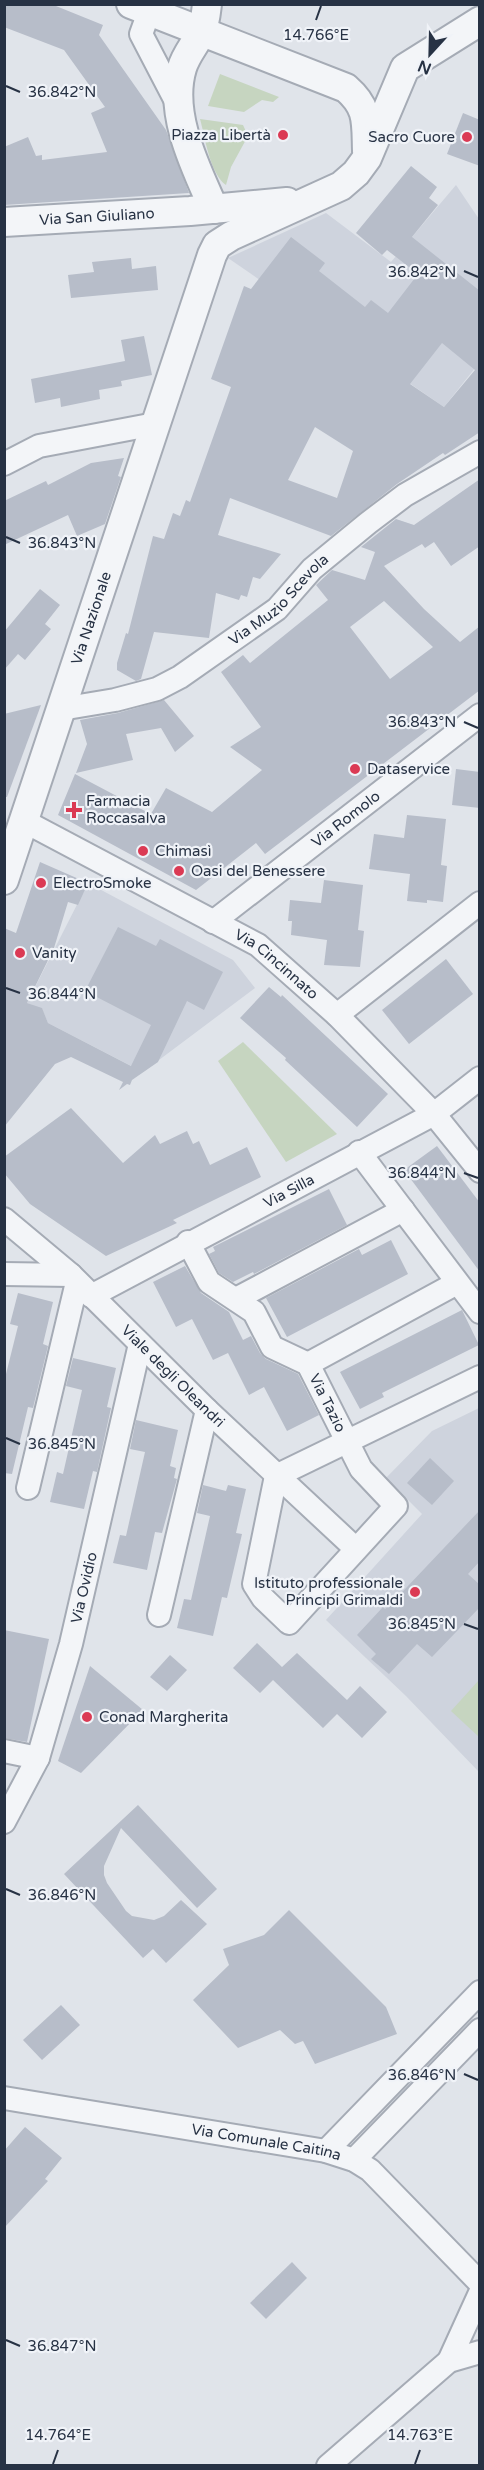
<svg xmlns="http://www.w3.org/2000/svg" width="484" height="2470" viewBox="0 0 484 2470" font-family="'Varela Round',sans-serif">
  <rect width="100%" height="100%" fill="#e0e4ea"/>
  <g fill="#ced3dd">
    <polygon points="456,185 479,219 479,363 444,407 228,258 326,213 391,262"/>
    <polygon points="88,883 233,960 255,988 143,1072 48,1023 42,1009 27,1003"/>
    <polygon points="479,1408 479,1772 406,1696 326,1620 422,1514 386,1478 432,1431"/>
  </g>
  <g fill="#c6d5c0">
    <polygon points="220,74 279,97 273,102 262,100 244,112 208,106"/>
    <path d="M200 119 243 125 248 136 231 167 226 185C210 174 205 137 200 119Z"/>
    <polygon points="243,1042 337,1134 286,1162 218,1061"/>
    <polygon points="479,1680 479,1737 451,1711"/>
  </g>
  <g fill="#b7bdc9" fill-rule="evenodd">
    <polygon points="4,4 51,4 103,25 99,35 166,130 189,193 4,205 4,147 28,137 36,156 42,155 42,160 107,152 91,113 105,107 64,50 4,27"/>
    <polygon points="463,113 480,120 480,166 447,154"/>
    <path d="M411 166 437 187 429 198 438 205 412 237 480 291V432L445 455 443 453 397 484 331 536 230 498 218 535 281 554 260 579 253 577 247 597 241 595 239 600 216 593 209 638 154 632 141 679 136 681 117 670V663L126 633 128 634 153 536 164 539 173 513 180 516 186 500 190 502 231 387 211 379 244 286 251 289 291 237 325 263 319 271 365 307 371 300 388 313 418 274 387 250 382 255 356 233ZM442 343 475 370 444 407 410 384ZM315 427 353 451 337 498 288 480Z"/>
    <polygon points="131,258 132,269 156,266 158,290 71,298 68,275 94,272 92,262"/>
    <polygon points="144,336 152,375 121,381 122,386 99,390 100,399 61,407 60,398 35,403 31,379 125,361 121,340"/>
    <polygon points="124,458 118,476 121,477 105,524 77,536 68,515 4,545 4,501 46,481 48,485 91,463"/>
    <path d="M480 479V546L451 566 434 542 425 548 422 544 384 566 424 609 460 642 480 626V690L265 854 256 843 196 890 58 815 75 774 145 811 148 819 166 788 212 812 262 770 230 747 261 727 221 672 243 655 250 663 328 600 316 585 332 570 365 580 375 552 361 547 396 519 414 525ZM384 601 433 647 390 679 350 627Z"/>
    <polygon points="40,589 60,605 45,624 51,629 25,660 18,654 4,670 4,632"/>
    <polygon points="164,700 194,736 175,752 161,728 126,734 133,760 76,773 87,744 80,720 118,713"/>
    <polygon points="41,705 7,797 4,797 4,714"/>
    <polygon points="456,769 480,772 480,808 452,805"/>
    <polygon points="407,815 446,819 441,865 447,866 443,902 427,900 427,903 407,901 410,874 369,869 374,834 404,838"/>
    <polygon points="40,862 88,883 78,905 68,902 54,948 27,1003 42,1008 48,1023 131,1066 151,1025 85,991 118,927 156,946 160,939 223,972 204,1010 187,1001 158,1062 132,1080 130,1085 127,1084 119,1090 123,1082 71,1057 55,1064 4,1127 4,928 16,933"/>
    <polygon points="324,880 363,885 358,930 364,931 360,967 324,965 327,940 291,935 292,921 288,921 290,900 321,903"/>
    <polygon points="446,959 473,994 409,1044 382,1010"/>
    <polygon points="269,987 281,997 282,995 388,1094 357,1127 285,1060 286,1058 240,1018"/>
    <polygon points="71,1108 123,1163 155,1135 160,1144 187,1131 193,1144 199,1141 210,1165 247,1147 261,1177 173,1220 177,1223 106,1256 30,1204 4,1173 4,1157"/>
    <polygon points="437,1146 480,1203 480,1272 404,1170"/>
    <polygon points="329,1189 347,1225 254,1274 253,1272 233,1282 219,1273 209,1254 215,1251 213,1247"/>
    <polygon points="391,1240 408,1274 287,1337 266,1298 359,1249 362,1255"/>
    <polygon points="185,1266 201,1293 229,1312 243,1340 251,1336 260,1353 266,1359 298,1374 319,1415 287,1431 264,1387 249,1395 228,1353 213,1360 192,1319 176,1327 153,1282"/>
    <polygon points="18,1293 53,1302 43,1344 48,1346 33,1408 28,1407 12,1474 4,1473 4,1382 18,1326 10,1324"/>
    <polygon points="462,1310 479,1345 382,1393 384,1397 360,1409 340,1372"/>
    <polygon points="73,1358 116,1368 107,1407 111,1408 97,1472 93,1471 84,1509 50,1502 57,1472 63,1474 82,1390 66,1386"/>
    <polygon points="136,1420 178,1430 170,1466 176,1468 174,1478 177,1479 162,1533 155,1532 147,1570 113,1563 120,1535 126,1536 145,1452 130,1449"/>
    <polygon points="430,1458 454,1481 432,1505 407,1483"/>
    <polygon points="203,1485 226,1491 228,1485 246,1489 236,1533 242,1534 227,1598 222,1597 213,1636 177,1628 184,1599 191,1600 210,1516 197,1513"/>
    <polygon points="480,1510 480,1561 468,1574 480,1585 480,1607 432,1657 417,1644 389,1674 371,1659 376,1654 357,1635 383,1607 385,1609 389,1606"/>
    <polygon points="4,1630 49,1639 27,1742 4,1738"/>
    <polygon points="257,1643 282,1667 297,1653 347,1700 360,1686 387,1712 362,1738 337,1714 323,1728 273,1680 260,1693 233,1668"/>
    <polygon points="170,1655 187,1670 167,1691 150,1677"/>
    <polygon points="90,1666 143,1710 81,1773 58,1761"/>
    <polygon points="138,1805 217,1889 197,1908 121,1828 104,1866 104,1875 107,1883 126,1911 132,1916 154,1920 164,1916 181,1900 207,1924 166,1963 153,1949 143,1958 64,1874"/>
    <polygon points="289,1910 386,2007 397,2034 315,2064 303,2041 295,2044 280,2030 238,2048 193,2000 229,1965 223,1949 264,1935"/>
    <polygon points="61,2005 80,2025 42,2060 23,2040"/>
    <polygon points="25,2127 62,2158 45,2179 48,2181 4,2228 4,2151"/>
    <polygon points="292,2262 307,2278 266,2319 250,2303"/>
  </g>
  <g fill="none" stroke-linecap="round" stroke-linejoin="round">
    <g stroke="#a5abb5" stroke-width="26">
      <g id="minor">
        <polyline points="149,12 141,34 179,107"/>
        <polyline points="4,464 39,446 155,424"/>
        <path id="s1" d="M61 709 115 700 157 689 180 677 277 609 312 569 368 523 405 495 480 452"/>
        <path id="s2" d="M24 821 258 945 337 1015 434 1114 480 1171"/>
        <path id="s3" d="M213 922 480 715"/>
        <polyline points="337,1015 480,903"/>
        <polyline points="359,1152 480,1312"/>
        <path id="s4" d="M4 1219 71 1275 207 1410 356 1549"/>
        <path id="s5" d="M188 1242 209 1282 254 1312 272 1347 308 1364 361 1469 396 1506 289 1623 263 1598 254 1584 276 1476"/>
        <polyline points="4,1274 71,1275"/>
        <path id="s6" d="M91 1296 434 1114 480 1078"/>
        <polyline points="236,1299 403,1210"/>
        <polyline points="308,1364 457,1283"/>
        <polyline points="276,1476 480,1377"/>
        <polyline points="28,1488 77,1282"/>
        <polyline points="159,1615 207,1410"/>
        <polyline points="4,1751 38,1758"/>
        <path id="s7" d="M4 1822 38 1758 71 1644 140 1344"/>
        <path id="s8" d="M4 2098 326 2151 354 2160 370 2170 480 2283"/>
        <polyline points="326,2151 480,1992"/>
        <polyline points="354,2160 480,2030"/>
        <polyline points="449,2361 480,2293"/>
        <polyline points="328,2466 449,2361 480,2352"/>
      </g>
    </g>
    <g stroke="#a5abb5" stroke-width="32">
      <g id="tertiary">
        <path d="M131 4 346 88C369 108 366 122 367 151"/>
        <path d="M207 4C206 13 205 24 201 32 196 44 186 54 182 68 168 114 196 168 214 209"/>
        <path id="s9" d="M4 222 190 211 287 202"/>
        <path id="s10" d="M4 880 212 255 217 245 231 236 341 186 356 173 367 158 405 68 480 21"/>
      </g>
    </g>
    <use href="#minor" stroke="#f3f5f8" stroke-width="22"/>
    <use href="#tertiary" stroke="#f3f5f8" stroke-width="28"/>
  </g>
  <path fill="none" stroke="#273244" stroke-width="2" d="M316 20 321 6M6 86 20 92M464 271 478 277M6 537 20 543M464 722 478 728M6 988 20 993M464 1173 478 1178M6 1438 20 1444M464 1624 478 1629M6 1889 20 1895M464 2074 478 2080M6 2340 20 2346M53 2464 58 2450M415 2464 420 2450"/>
  <g fill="#db3a54" stroke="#f0f3f8" stroke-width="2">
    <circle cx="283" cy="135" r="6"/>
    <circle cx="467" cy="137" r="6"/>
    <circle cx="355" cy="769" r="6"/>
    <path d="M71 801h6v6h6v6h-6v6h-6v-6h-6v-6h6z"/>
    <circle cx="143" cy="851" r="6"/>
    <circle cx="179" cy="871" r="6"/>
    <circle cx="41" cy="883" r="6"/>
    <circle cx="20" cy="953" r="6"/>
    <circle cx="415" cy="1592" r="6"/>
    <circle cx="87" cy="1717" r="6"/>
  </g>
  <g text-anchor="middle" stroke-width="4.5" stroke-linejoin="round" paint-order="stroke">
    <g font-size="15" fill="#273244" stroke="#f0f3f8" text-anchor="start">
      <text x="271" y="140" text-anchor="end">Piazza Libertà</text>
      <text x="455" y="142" text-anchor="end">Sacro Cuore</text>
      <text x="367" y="774">Dataservice</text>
      <text x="86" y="806">Farmacia<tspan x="86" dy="17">Roccasalva</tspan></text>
      <text x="155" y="856">Chimasì</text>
      <text x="191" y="876">Oasi del Benessere</text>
      <text x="53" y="888">ElectroSmoke</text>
      <text x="32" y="958">Vanity</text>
      <text x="403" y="1588" text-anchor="end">Istituto professionale<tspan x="403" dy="17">Principi Grimaldi</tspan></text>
      <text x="99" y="1722">Conad Margherita</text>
    </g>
    <g font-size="15" fill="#273244" stroke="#f0f3f8">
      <text dy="5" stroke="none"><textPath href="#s9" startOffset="93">Via San Giuliano</textPath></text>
      <text dy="5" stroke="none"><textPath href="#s1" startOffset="250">Via Muzio Scevola</textPath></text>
      <text dy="5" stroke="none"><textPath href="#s10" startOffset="276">Via Nazionale</textPath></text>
      <text dy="5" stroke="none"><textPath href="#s3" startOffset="168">Via Romolo</textPath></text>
      <text dy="5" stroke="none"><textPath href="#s2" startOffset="291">Via Cincinnato</textPath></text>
      <text dy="5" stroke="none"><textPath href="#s6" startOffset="224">Via Silla</textPath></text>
      <text dy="5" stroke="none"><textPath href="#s4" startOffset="231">Viale degli Oleandri</textPath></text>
      <text dy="5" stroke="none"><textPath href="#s5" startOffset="222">Via Tazio</textPath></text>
      <text dy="5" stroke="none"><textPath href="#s7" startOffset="249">Via Ovidio</textPath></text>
      <text dy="5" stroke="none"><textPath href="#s8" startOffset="266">Via Comunale Caitina</textPath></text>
    </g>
  </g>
  <g font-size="15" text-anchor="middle" fill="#273244" stroke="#f0f3f8" stroke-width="4.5" stroke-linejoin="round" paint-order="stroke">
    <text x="316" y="40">14.766°E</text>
    <text x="62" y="97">36.842°N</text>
    <text x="422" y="277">36.842°N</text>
    <text x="62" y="548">36.843°N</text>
    <text x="422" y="727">36.843°N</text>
    <text x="62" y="999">36.844°N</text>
    <text x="422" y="1178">36.844°N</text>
    <text x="62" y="1449">36.845°N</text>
    <text x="422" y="1629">36.845°N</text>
    <text x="62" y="1900">36.846°N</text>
    <text x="422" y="2080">36.846°N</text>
    <text x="62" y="2351">36.847°N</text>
    <text x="58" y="2440">14.764°E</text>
    <text x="420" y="2440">14.763°E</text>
  </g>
  <rect width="484" height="2470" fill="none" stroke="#273244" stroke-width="12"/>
  <g transform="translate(430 54) rotate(202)" stroke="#f0f3f8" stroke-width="4.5" paint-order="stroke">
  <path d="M0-4.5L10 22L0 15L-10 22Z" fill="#273244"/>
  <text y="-9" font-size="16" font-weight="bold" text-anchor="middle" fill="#273244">N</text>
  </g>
</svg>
